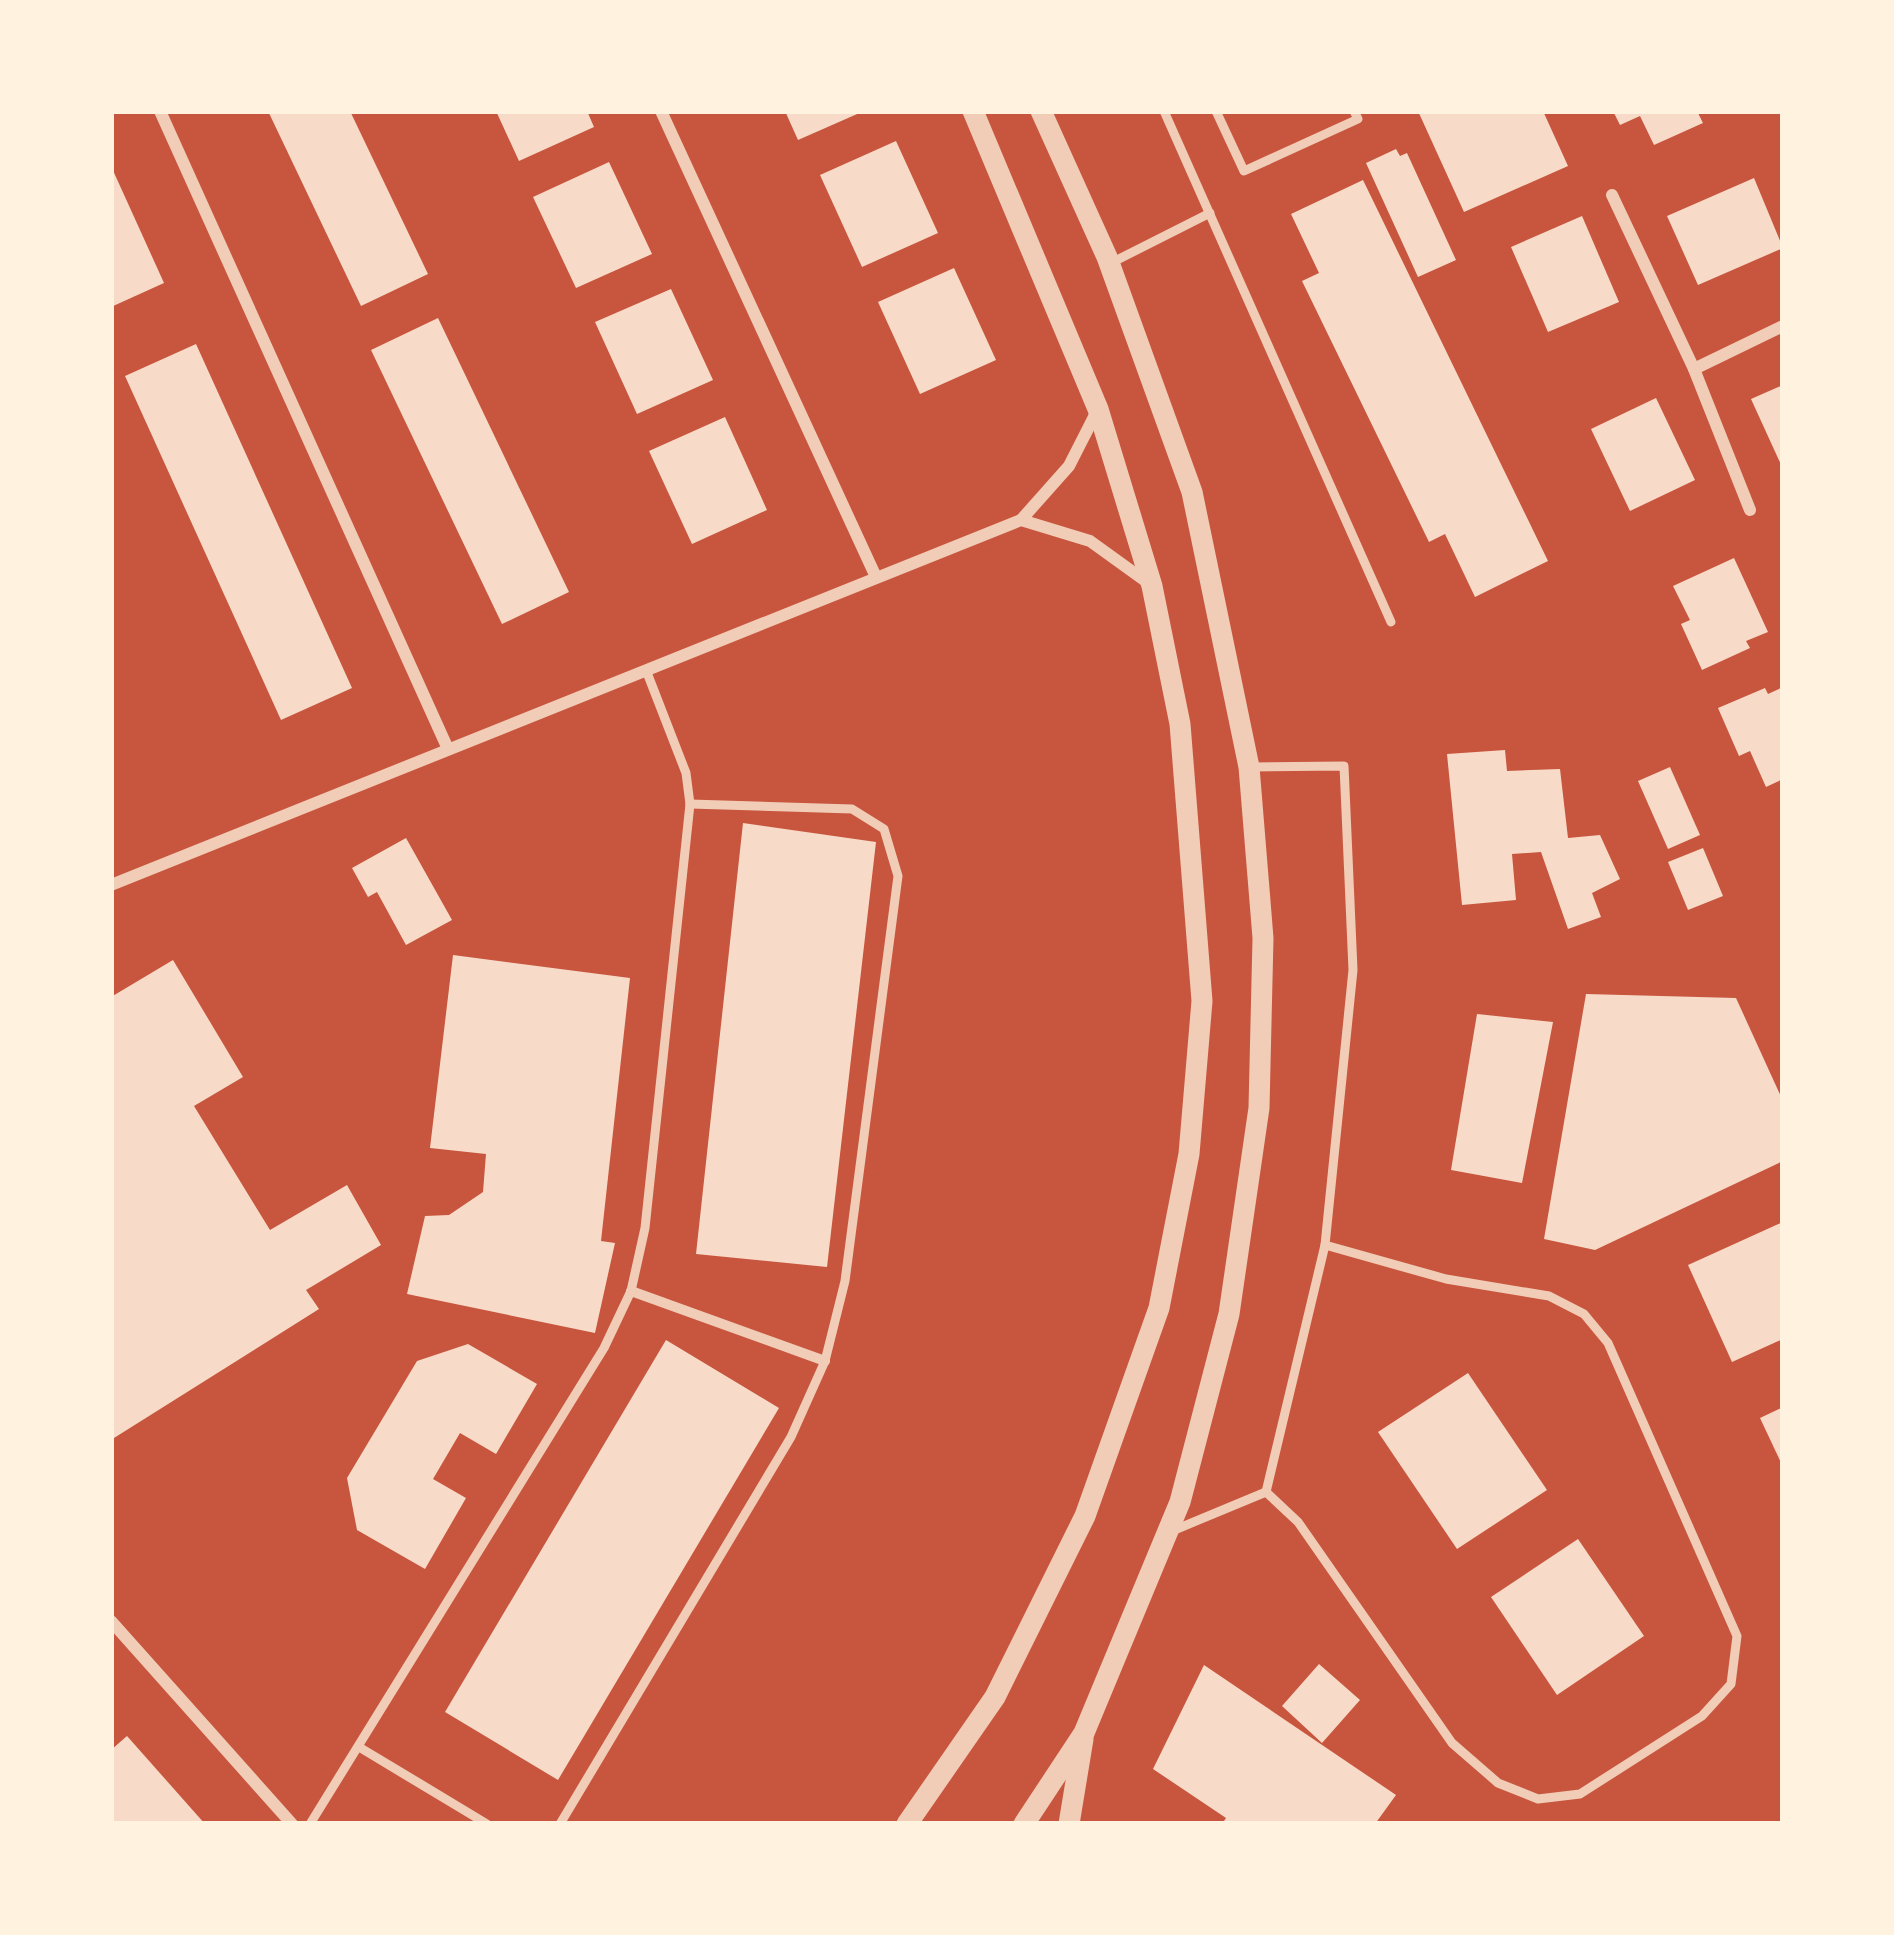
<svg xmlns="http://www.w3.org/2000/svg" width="1894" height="1935" viewBox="0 0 1894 1935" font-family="'Varela Round',sans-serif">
  <rect width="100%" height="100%" fill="#c8553d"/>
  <g fill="#f7dbc8">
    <polygon points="268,111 350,111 428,274 361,306"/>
    <polygon points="496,111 587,111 594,127 519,161"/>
    <polygon points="785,111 864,111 798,140"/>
    <polygon points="1418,111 1543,111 1568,166 1464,212"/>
    <polygon points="1613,111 1697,111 1703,123 1654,145 1640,116 1620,125"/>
    <polygon points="896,141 938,233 862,267 820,175"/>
    <polygon points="1396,149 1400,156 1407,153 1456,260 1418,277 1366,163"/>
    <polygon points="609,162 652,254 576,288 533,197"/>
    <polygon points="111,166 164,283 111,307"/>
    <polygon points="1754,178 1783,248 1698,285 1667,216"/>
    <polygon points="1363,180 1548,561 1475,597 1445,534 1429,542 1302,281 1319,273 1291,214"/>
    <polygon points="1582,216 1619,302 1548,332 1511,247"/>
    <polygon points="954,268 996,360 920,394 878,302"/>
    <polygon points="671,289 713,380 637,414 595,322"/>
    <polygon points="438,318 569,592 502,624 371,350"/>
    <polygon points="196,344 352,688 281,720 125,376"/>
    <polygon points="1783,385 1783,469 1751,399"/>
    <polygon points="1656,398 1695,480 1630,511 1591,429"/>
    <polygon points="725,417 767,510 692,544 649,451"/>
    <polygon points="1734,558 1768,632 1746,641 1750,648 1702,670 1681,624 1690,620 1673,586"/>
    <polygon points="1783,687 1783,779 1766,787 1750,751 1739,756 1718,708 1765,688 1768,694"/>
    <polygon points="1505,750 1507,771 1560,769 1568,838 1600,835 1620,879 1592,893 1601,917 1568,929 1541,852 1512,854 1516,900 1462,905 1447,754"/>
    <polygon points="1670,767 1700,835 1668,849 1638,781"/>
    <polygon points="743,823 876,842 827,1267 696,1254"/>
    <polygon points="406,838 452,920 406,945 377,892 368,897 352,868"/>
    <polygon points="1703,848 1723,896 1688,910 1668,862"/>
    <polygon points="453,955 630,978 601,1241 615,1243 595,1333 407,1294 425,1216 449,1215 483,1192 486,1154 430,1148"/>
    <polygon points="173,960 243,1077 194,1106 270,1230 347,1185 381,1245 306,1290 319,1309 114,1438 111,997"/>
    <polygon points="1586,994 1736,998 1783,1101 1783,1161 1595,1250 1544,1239"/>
    <polygon points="1477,1014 1553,1022 1522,1183 1451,1170"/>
    <polygon points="1783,1222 1783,1339 1732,1362 1688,1265"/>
    <polygon points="666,1340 779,1408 558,1780 445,1712"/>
    <polygon points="468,1344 537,1384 496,1454 460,1433 433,1479 466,1498 425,1569 357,1530 347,1478 417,1361"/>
    <polygon points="1468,1373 1547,1490 1457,1549 1378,1432"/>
    <polygon points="1783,1407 1783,1467 1760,1418"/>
    <polygon points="1578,1539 1644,1636 1557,1695 1491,1597"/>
    <polygon points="1319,1664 1360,1700 1322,1743 1282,1706"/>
    <polygon points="1204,1665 1396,1795 1375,1824 1222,1824 1226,1818 1153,1769"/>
    <polygon points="127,1736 205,1824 111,1824 111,1750"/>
  </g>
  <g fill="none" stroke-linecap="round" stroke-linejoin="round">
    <g stroke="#f1ccb7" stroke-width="9">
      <polyline points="1164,111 1391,622"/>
      <polyline points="1216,111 1244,171 1358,119 1354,111"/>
      <polyline points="1109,264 1210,213"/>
      <polyline points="1266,1492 1325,1245"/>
      <polyline points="1172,1531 1266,1492 1298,1522 1452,1743 1498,1783 1538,1799 1580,1794 1702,1716 1731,1684 1737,1636 1608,1343 1584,1314 1549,1296 1446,1279 1325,1245 1353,970 1344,766 1251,767"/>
      <polyline points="359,1747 487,1824"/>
      <polyline points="310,1824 604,1348 631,1291 645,1228 690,804 686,773 646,670"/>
      <polyline points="560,1824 791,1437 825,1361 845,1281 898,876 884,829 852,809 690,804"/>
    </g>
    <polyline stroke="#f1ccb7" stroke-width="10" points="631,1291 825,1361"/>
    <g stroke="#f1ccb7" stroke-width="12">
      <polyline points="160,111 448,749"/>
      <polyline points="661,111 876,577"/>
      <polyline points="1612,195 1694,369 1750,510"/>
      <polyline points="1694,369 1783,326"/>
      <polyline points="1021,520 1069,466 1098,409"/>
      <polyline points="111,885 1021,520 1090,541 1151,585"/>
      <polyline points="111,1621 292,1824"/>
    </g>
    <g stroke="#f1ccb7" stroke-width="21">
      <polyline points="907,1824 995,1697 1085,1516 1159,1308 1189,1154 1202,1001 1180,724 1152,586 1098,409 973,111"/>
      <polyline points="1024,1824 1084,1733 1180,1502 1229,1314 1259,1108 1263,938 1249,767 1192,492 1107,257 1041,111"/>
      <polyline points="1069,1824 1083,1739"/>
    </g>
  </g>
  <rect width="1894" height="1935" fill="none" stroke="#fff3e0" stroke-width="228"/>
</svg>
